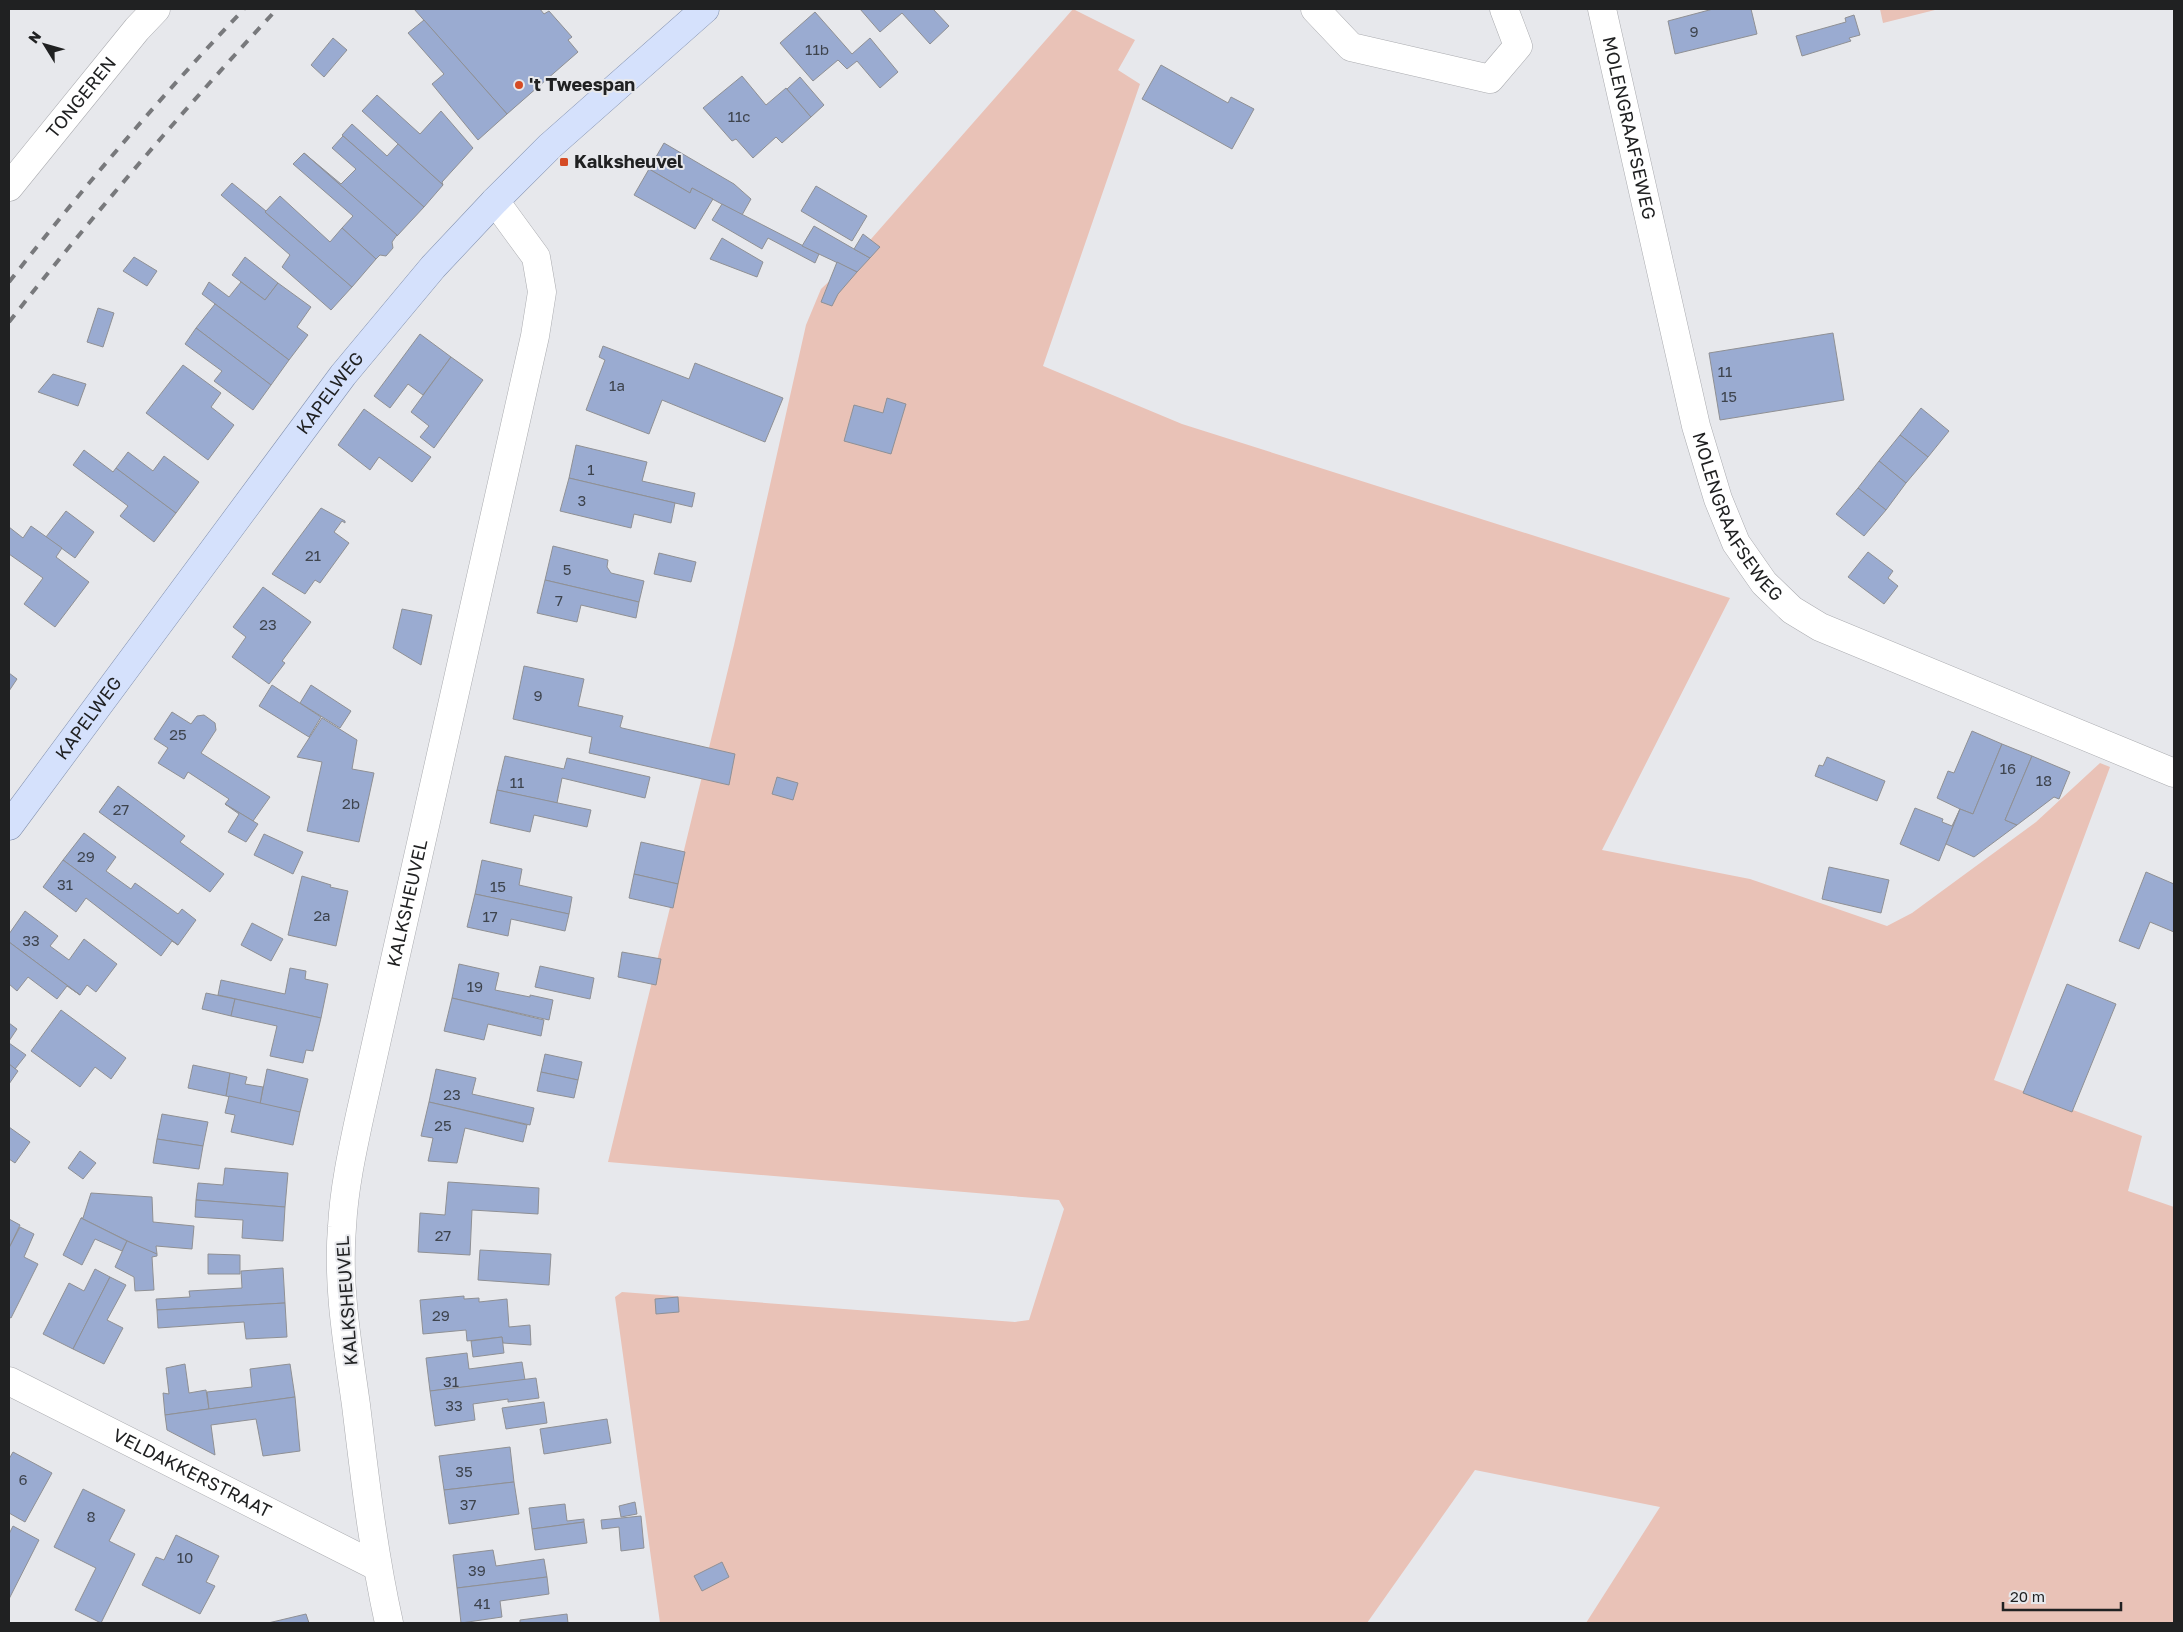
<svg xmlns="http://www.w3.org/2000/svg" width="2183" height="1632" viewBox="0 0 2183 1632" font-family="'Golos Text',sans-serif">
  <rect width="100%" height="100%" fill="#e7e8ec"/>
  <g fill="#e9c2b7">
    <polygon points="1073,9 1135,40 1118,70 1140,84 1043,366 1182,424 1730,598 1602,850 1750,879 1887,926 1912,913 2036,822 2100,763 2110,767 1994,1080 2142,1136 2128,1191 2174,1207 2174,1623 1586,1623 1660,1507 1475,1470 1367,1623 660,1623 615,1297 622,1292 1015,1322 1029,1320 1064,1209 1059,1200 608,1162 734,645 806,325 821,289 857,255"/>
    <polygon points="1880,9 1939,9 1883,23"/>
  </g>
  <g fill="#9aabd1" stroke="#8f9094">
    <polygon points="414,9 540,9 544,14 549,11 572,37 568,40 578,52 507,114"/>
    <polygon points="860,9 933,9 949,26 930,44 902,13 880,32"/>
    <polygon points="1713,9 1751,9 1757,34 1675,54 1668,21"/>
    <polygon points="815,12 852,54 870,38 898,72 880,88 857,61 847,69 838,60 813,81 780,43"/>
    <polygon points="1854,15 1860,35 1849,38 1851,41 1802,56 1796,36 1846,22 1845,18"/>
    <polygon points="424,20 507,114 478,140 432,84 444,74 408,33"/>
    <polygon points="333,38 347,50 324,77 311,65"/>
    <polygon points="1161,65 1228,103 1231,97 1254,109 1232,149 1142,99"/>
    <polygon points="742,76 766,105 786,88 811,117 782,143 776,137 753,158 736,139 732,141 703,108"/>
    <polygon points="800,77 824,105 811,117 787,89"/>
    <polygon points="377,95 420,134 441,111 473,148 442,182 443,185 362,111"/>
    <polygon points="352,124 387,156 398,144 443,185 424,207 342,135"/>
    <polygon points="343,136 424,207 397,236 304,153 341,184 356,169 332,148"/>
    <polygon points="664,143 734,184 751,199 742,215 692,188 690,193 649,169"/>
    <polygon points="304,153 397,235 392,242 393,248 386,256 380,255 376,259 342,228 353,216 293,164"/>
    <polygon points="649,169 690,193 692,188 713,199 695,229 634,195"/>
    <polygon points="232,183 266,211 265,212 352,287 331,310 282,267 290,255 221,195"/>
    <polygon points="816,186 867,216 852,241 801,211"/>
    <polygon points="280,196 330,242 342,228 376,259 352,287 265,212"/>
    <polygon points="722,204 819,254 815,263 768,238 762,249 712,220"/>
    <polygon points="814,226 854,249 870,258 857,272 802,246"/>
    <polygon points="863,234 880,247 870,258 854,249"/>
    <polygon points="722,238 763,262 757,277 710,259"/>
    <polygon points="134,257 157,271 147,286 123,271"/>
    <polygon points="245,257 278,283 265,300 232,275"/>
    <polygon points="837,262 857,272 838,294 832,306 821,302"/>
    <polygon points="209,282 229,297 241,282 265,300 278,283 311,307 297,327 308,335 289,360 202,294"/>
    <polygon points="215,304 289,360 271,385 196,328"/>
    <polygon points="98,308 114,313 103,347 87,342"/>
    <polygon points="196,328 271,385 253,410 214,381 222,371 185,344"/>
    <polygon points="1833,333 1844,400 1720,420 1709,353"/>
    <polygon points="420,334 451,357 423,395 408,384 390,408 374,396"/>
    <polygon points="603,346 689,379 695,363 783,398 765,442 662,400 649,434 586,410 605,360 599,357"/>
    <polygon points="451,357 483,380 434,448 420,437 429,426 411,412"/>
    <polygon points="183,365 221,393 211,407 234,425 208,460 146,413"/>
    <polygon points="53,374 86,384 78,406 38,392"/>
    <polygon points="887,398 906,404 891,454 844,441 854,405 883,413"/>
    <polygon points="1921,408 1949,431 1928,457 1900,435"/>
    <polygon points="364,409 431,457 412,482 379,457 370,470 338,445"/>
    <polygon points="1900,435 1928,457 1906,483 1879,461"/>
    <polygon points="576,445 647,462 642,481 695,493 692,507 569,478"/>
    <polygon points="84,450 113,472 116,468 176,513 154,542 120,516 128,506 73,465"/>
    <polygon points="128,452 153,471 164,456 199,482 176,513 116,468"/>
    <polygon points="1879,461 1906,483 1886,510 1858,488"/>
    <polygon points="569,478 675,503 671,523 634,514 631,528 560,511"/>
    <polygon points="1858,488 1886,510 1864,536 1836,514"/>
    <polygon points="321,508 345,521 345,523 342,521 334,532 349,543 320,583 315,580 305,594 272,574"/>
    <polygon points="66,511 94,532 75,558 46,537"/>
    <polygon points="31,526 62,548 56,557 89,582 55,627 24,604 43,578 9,554 9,527 23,538"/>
    <polygon points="553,546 608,560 607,567 611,573 644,581 639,602 545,580"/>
    <polygon points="1868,552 1893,571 1888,578 1898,586 1884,604 1848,577"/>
    <polygon points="659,553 696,562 691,582 654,574"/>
    <polygon points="545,580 639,602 636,618 581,605 577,622 537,613"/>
    <polygon points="263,587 311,622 282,661 285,663 269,684 232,657 246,637 233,627"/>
    <polygon points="402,609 432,615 421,665 393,648"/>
    <polygon points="524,666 584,679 578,706 623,716 620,727 622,728 735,754 729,785 589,753 592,737 513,719"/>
    <polygon points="9,673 17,679 9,691"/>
    <polygon points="272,685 321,717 309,737 259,706"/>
    <polygon points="311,685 351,711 340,728 300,703"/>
    <polygon points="172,712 191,724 197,716 204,715 215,723 216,730 201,753 270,797 253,821 225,804 229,799 188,772 184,779 158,763 168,748 154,739"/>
    <polygon points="322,718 357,740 352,769 374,773 359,842 307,831 322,762 297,757"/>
    <polygon points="1972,731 2002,744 1973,814 1960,809 1939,861 1900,844 1915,808 1943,819 1942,822 1952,826 1960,809 1937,798 1948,771 1954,773"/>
    <polygon points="2002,744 2032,756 2005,820 2017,825 1974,857 1946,844 1960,809 1973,814"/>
    <polygon points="505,756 564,769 567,758 650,777 645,798 562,778 557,803 497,790"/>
    <polygon points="2032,756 2070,772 2059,799 2054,797 2017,825 2005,820"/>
    <polygon points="1827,757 1885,781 1877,801 1815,776 1819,765 1823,766"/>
    <polygon points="777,777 798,783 793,800 772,794"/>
    <polygon points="118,786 185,836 180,842 224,874 210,892 99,812"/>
    <polygon points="497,790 591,810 587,827 534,815 530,832 490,823"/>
    <polygon points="225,804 258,824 246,842 228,832 239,814"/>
    <polygon points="84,833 116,857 106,871 131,889 135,883 178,914 182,909 196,920 178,945 63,860"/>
    <polygon points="264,834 303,852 293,874 254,855"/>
    <polygon points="641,842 685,852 678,884 634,874"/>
    <polygon points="63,860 147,922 178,945 172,941 161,956 86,898 76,912 43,887"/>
    <polygon points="482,860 522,869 519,885 572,897 569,914 475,894"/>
    <polygon points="1829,867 1889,880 1881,913 1822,899"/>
    <polygon points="2146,872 2174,884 2174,932 2150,922 2139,949 2119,941"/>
    <polygon points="634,874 678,884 673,908 629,898"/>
    <polygon points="302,876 331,885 330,887 348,891 336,946 288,935"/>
    <polygon points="475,894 569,914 565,931 511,919 508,936 467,927"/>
    <polygon points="25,911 58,936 50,946 69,960 84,939 117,964 96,992 87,985 80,995 9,942 9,934"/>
    <polygon points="252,923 283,939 271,961 241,945"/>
    <polygon points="9,942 80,995 67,986 57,999 28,977 17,991 9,984"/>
    <polygon points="622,952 661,959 656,985 618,977"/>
    <polygon points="459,964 499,973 495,990 530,997 530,995 553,1000 549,1020 452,998"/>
    <polygon points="540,966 594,978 590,999 535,987"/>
    <polygon points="290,968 306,971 305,979 328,984 321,1018 218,995 221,980 285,994"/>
    <polygon points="2067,984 2116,1004 2072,1112 2023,1093"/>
    <polygon points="206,993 235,999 231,1016 202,1009"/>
    <polygon points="452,998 544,1020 541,1036 488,1024 484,1040 444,1031"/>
    <polygon points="235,999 321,1018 313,1051 306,1050 303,1063 270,1056 277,1026 231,1016"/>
    <polygon points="61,1010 126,1058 111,1079 95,1067 80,1087 31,1051"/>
    <polygon points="9,1023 17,1029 9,1041"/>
    <polygon points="9,1043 26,1055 15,1069 9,1064"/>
    <polygon points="545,1054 582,1062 578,1080 541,1072"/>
    <polygon points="9,1064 18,1071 9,1084"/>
    <polygon points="193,1065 230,1073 226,1096 188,1088"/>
    <polygon points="267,1069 308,1079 300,1112 260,1104"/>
    <polygon points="436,1069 476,1078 472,1094 534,1108 530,1125 429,1102"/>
    <polygon points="541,1072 578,1080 574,1098 537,1091"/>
    <polygon points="230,1073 247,1077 245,1084 263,1087 260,1104 226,1096"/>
    <polygon points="229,1096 300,1112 293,1145 231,1132 235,1115 225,1113"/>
    <polygon points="429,1102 527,1125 523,1142 465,1128 457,1163 428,1161 433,1138 421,1136"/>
    <polygon points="162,1114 208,1122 203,1146 157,1139"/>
    <polygon points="9,1127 30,1142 15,1163 9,1159"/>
    <polygon points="157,1139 203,1146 199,1169 153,1163"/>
    <polygon points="80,1151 96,1163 83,1179 68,1168"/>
    <polygon points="225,1168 288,1173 285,1207 196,1200 198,1183 223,1185"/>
    <polygon points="448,1182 539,1188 538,1214 472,1210 470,1255 418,1252 420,1213 445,1215"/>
    <polygon points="91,1193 152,1197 153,1222 194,1226 192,1249 156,1246 157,1254 152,1253 81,1218 83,1218"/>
    <polygon points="196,1200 285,1207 283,1241 242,1238 243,1220 195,1217"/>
    <polygon points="81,1218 127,1241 122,1251 95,1239 82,1265 63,1255"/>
    <polygon points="9,1219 20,1225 9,1248"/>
    <polygon points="20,1227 34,1234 24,1257 38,1264 11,1318 9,1317 9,1248"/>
    <polygon points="127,1241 157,1254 157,1256 152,1257 154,1290 135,1291 134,1277 115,1267"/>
    <polygon points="480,1250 551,1254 549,1285 478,1280"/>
    <polygon points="208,1254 240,1255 240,1274 208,1274"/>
    <polygon points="283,1268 285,1303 157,1310 156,1299 190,1297 189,1291 242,1288 241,1271"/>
    <polygon points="95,1269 110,1277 73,1349 43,1334 69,1283 84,1291"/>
    <polygon points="110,1277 126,1285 107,1320 123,1328 104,1364 73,1349"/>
    <polygon points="464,1296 464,1299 479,1298 479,1302 507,1299 509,1327 530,1325 531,1345 503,1343 502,1337 467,1341 466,1330 423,1334 420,1300"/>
    <polygon points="678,1297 679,1312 656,1314 655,1299"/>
    <polygon points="285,1303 287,1337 246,1339 244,1322 158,1328 157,1310"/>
    <polygon points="502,1337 504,1353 473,1357 471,1341"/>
    <polygon points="467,1353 469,1369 522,1362 525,1380 430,1391 426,1358"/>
    <polygon points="185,1364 189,1393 206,1390 209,1409 165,1415 163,1393 169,1394 166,1368"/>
    <polygon points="290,1364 295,1397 209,1409 207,1392 252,1387 250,1369"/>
    <polygon points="536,1378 539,1398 508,1402 508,1399 473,1404 475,1420 435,1426 430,1391"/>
    <polygon points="295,1397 300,1451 263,1456 256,1419 211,1425 215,1455 167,1430 165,1415"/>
    <polygon points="544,1402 547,1423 506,1429 502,1408"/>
    <polygon points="607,1419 611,1443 544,1454 540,1429"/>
    <polygon points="510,1447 514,1482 444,1490 439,1456"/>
    <polygon points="13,1452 52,1473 25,1522 9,1513 9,1459"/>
    <polygon points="514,1482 519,1514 449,1524 444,1490"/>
    <polygon points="83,1489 125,1510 109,1541 135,1554 101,1623 75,1610 96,1568 54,1547"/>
    <polygon points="635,1502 637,1514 621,1517 619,1506"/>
    <polygon points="565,1504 567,1521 584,1519 584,1522 532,1529 529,1508"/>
    <polygon points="641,1516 644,1548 621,1551 619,1527 602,1529 601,1520"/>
    <polygon points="584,1522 587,1543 535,1550 532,1529"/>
    <polygon points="13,1526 39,1540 9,1599 9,1534"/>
    <polygon points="176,1535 219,1556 206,1582 215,1586 200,1614 142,1585 156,1557 164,1560"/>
    <polygon points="493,1550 496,1566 544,1559 547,1577 457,1588 453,1555"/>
    <polygon points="722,1562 729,1577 702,1591 694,1576"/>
    <polygon points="547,1577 549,1594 500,1601 502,1617 461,1623 457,1588"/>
    <polygon points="306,1614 309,1623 268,1623"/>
    <polygon points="567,1614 568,1623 520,1623 520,1620"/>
  </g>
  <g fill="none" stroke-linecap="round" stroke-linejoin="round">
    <g stroke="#abacb0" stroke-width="29">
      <g id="minor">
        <polyline points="1315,9 1351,47 1490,79 1518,46 1504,9"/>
        <path id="s1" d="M1602 9 1696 426 1718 499 1736 543 1764 583 1792 610 1820 627 2174 773"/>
        <path id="s2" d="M9 187 137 29 156 9"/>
        <path id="s3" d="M9 1381 376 1566"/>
        <path id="s4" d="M389 1623C373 1551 365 1479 356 1405 348 1347 337 1286 342 1227 344 1189 352 1152 360 1115L535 336 542 292 536 257 495 201"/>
      </g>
    </g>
    <g stroke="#8391ae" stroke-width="29">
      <g id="major">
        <path id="s5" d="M9 826 343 375 433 267 495 201 550 146 705 9"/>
      </g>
    </g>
    <use href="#minor" stroke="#fff" stroke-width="28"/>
    <use href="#major" stroke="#d5e1fc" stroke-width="28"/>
    <g stroke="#78797c" stroke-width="4" stroke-dasharray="9 9" stroke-linecap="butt">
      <path d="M9 282C83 188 161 96 244 9"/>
      <path d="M9 322C94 214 184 109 277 9"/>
    </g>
  </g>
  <g fill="#d54b24" stroke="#e7e8ec" stroke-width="2">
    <circle cx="519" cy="85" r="5"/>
    <rect x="559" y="157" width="10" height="10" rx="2.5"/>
  </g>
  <g text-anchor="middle" stroke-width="4" stroke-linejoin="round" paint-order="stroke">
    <g font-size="15" fill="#3e444e">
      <text x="1694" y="37">9</text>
      <text x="817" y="55">11b</text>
      <text x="739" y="122">11c</text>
      <text x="1725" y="377">11</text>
      <text x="617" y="391">1a</text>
      <text x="1729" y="402">15</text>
      <text x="591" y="475">1</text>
      <text x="582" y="506">3</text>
      <text x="313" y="561">21</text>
      <text x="567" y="575">5</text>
      <text x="559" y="606">7</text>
      <text x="268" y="630">23</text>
      <text x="538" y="701">9</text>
      <text x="178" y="740">25</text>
      <text x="2008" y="774">16</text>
      <text x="2044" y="786">18</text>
      <text x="517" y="788">11</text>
      <text x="351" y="809">2b</text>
      <text x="121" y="815">27</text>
      <text x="86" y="862">29</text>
      <text x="65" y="890">31</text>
      <text x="498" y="892">15</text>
      <text x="322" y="921">2a</text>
      <text x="490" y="922">17</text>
      <text x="31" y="946">33</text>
      <text x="475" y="992">19</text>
      <text x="452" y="1100">23</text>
      <text x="443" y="1131">25</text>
      <text x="443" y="1241">27</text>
      <text x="441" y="1321">29</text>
      <text x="451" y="1387">31</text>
      <text x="454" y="1411">33</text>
      <text x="464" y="1477">35</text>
      <text x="23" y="1485">6</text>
      <text x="468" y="1510">37</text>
      <text x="91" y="1522">8</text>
      <text x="185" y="1563">10</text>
      <text x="477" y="1576">39</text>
      <text x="482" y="1609">41</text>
    </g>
    <g font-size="18" font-weight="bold" fill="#202122" stroke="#e7e8ec" text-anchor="start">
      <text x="529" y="91">'t Tweespan</text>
      <text x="574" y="168">Kalksheuvel</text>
    </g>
    <g font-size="18" fill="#202122" stroke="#e7e8ec">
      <text dy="6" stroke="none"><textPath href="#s2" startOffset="115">TONGEREN</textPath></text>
      <text dy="6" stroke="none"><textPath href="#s1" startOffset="122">MOLENGRAAFSEWEG</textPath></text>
      <text dy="6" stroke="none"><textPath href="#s5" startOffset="539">KAPELWEG</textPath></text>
      <text dy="6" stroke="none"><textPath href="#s1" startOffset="528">MOLENGRAAFSEWEG</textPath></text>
      <text dy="6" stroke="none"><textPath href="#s5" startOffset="134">KAPELWEG</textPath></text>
      <text dy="6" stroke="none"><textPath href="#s4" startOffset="730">KALKSHEUVEL</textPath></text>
      <text transform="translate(347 1301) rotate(-94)" y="6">KALKSHEUVEL</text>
      <text dy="6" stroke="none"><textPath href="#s3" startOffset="205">VELDAKKERSTRAAT</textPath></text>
    </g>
  </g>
  <rect width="2183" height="1632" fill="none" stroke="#202122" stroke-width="20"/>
  <g transform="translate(45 45) rotate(307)" stroke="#e7e8ec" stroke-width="4" paint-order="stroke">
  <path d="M0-4L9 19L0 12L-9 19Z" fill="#202122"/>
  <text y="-8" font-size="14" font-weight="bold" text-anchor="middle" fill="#202122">N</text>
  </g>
  <path d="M2003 1602v8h118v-8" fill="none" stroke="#202122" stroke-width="2.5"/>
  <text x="2010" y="1602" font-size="15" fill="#202122" stroke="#e7e8ec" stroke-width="4" paint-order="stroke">20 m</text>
</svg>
